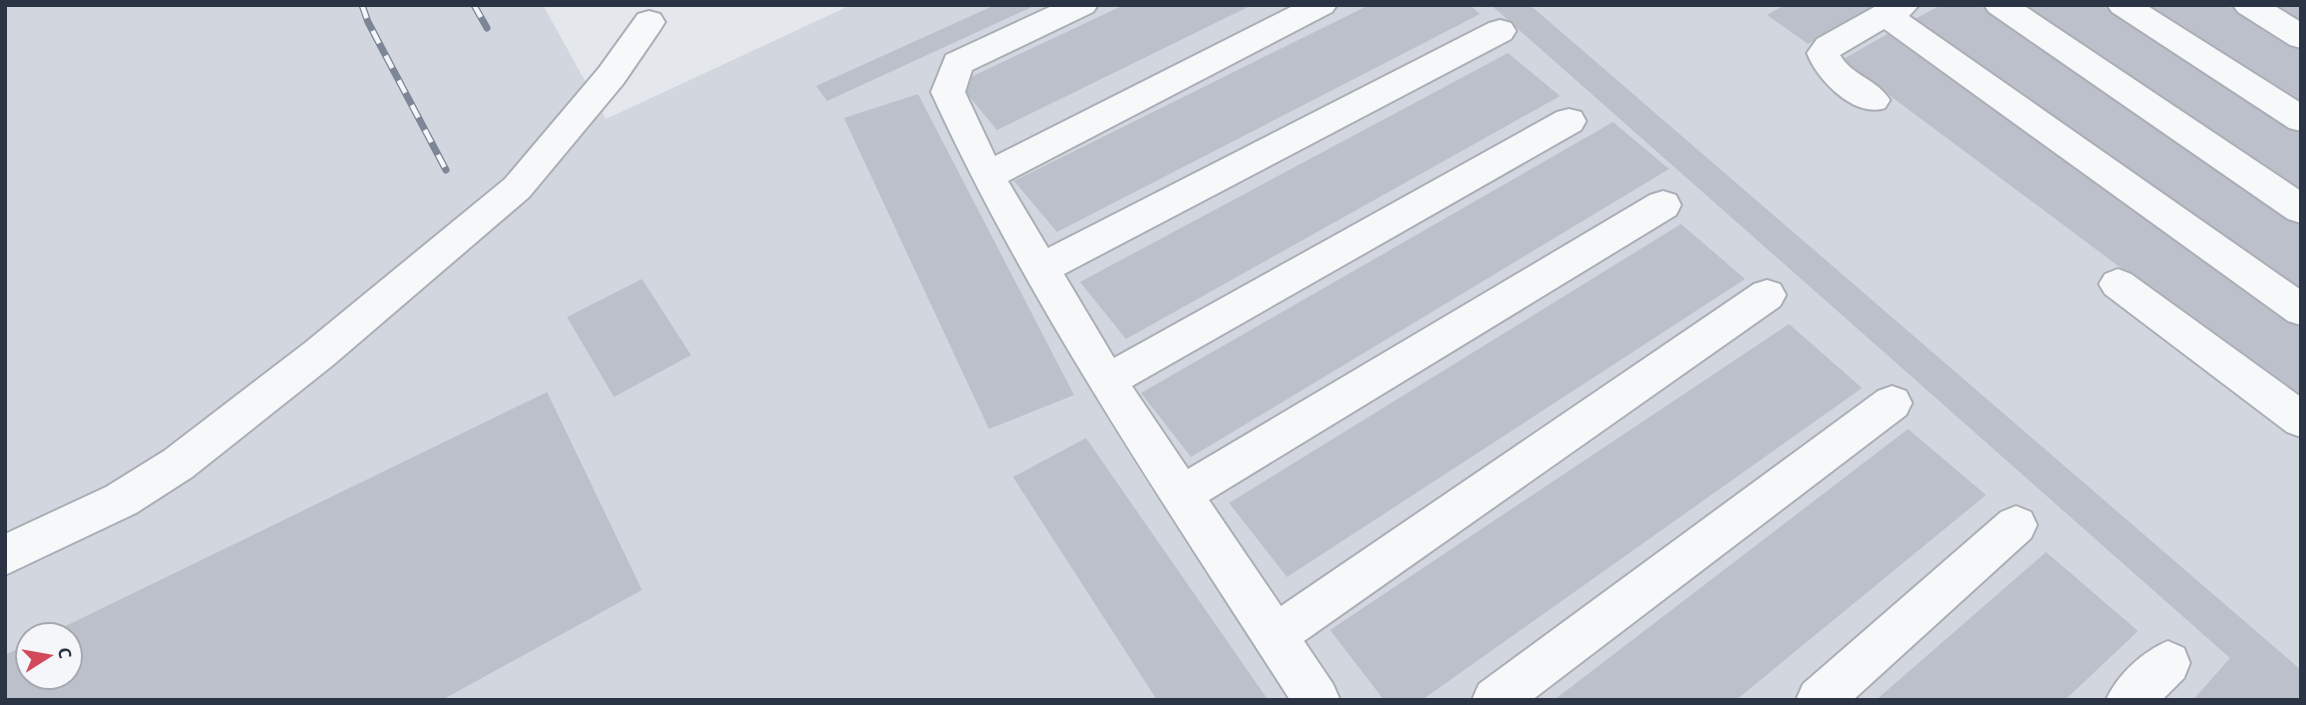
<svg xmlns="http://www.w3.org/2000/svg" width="2306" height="705" viewBox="0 0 2306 705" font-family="'Alegreya Sans',sans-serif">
  <rect width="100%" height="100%" fill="#e4e7ec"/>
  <path fill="#d2d6de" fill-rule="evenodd" d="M5 5H543L606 119 851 5H2301V700H5ZM28 635H70V677H28Z"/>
  <g fill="#bbc0ca">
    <polygon points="995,5 1036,5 827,101 816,86"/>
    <polygon points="1124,5 1252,5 997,130 958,83"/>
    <polygon points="1369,5 1470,5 1480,14 1057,232 1014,181"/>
    <polygon points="1491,5 1530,5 2301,670 2301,700 2193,700 2230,658"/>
    <polygon points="1785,5 1879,5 1808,44 1767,15"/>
    <polygon points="1941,5 1978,5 2301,223 2301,292 1913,20"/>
    <polygon points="2016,5 2101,5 2301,134 2301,195"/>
    <polygon points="2145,5 2227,5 2301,50 2301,103"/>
    <polygon points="2267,5 2301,5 2301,26"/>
    <polygon points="1891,32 2301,326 2301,402 1842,60"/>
    <polygon points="1508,53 1560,96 1126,339 1080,282"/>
    <polygon points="918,94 1074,395 989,429 844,118"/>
    <polygon points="1613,122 1669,169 1191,457 1141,393"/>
    <polygon points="1681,224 1745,279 1287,577 1229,503"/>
    <polygon points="642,279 691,355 614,397 567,317"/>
    <polygon points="1789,324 1862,388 1422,700 1384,700 1330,630"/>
    <polygon points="547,392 642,590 442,700 5,700 5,655 28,644 28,677 70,677 70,635 47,635"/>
    <polygon points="1908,429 1986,495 1736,700 1554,700"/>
    <polygon points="1086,438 1268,700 1157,700 1013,477"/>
    <polygon points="2046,552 2138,631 2065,700 1876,700"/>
  </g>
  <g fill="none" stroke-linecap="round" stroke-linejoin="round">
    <g stroke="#a9aeb7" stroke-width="4">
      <g id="minor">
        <path d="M1054 5H1098L1093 12 972 70 965 92 995 156 1295 5H1337L1332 12 1008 181 1048 248 1489 23 1500 20 1511 23 1516 31 1511 39 1064 274 1114 358 1557 112 1569 109 1581 112 1586 121 1581 130 1132 386 1188 469 1650 195 1663 191 1676 195 1681 205 1676 215 1209 500 1281 606 1754 284 1767 280 1780 284 1786 295 1780 306 1304 641 1333 684 1340 700H1290C1164 503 1029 306 931 92L946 55Z"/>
        <path d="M1878 5H1919L1909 16 2301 290V325L2288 321 1884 29 1840 55C1851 75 1878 80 1890 100L1885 108C1854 118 1817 80 1807 53L1817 39Z"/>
        <polygon points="1984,5 2023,5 2301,191 2301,223 2288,219 1989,12"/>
        <polygon points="2107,5 2146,5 2301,103 2301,131 2289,128 2112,12"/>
        <polygon points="2233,5 2273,5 2301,22 2301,48 2290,45 2238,12"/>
        <polygon points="649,11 660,14 665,22 660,30 623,84 529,197 333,365 192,477 136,513 5,575 5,534 106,487 164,451 305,343 505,179 599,68 638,14"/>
        <polygon points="2118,269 2131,274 2301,397 2301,437 2287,432 2105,294 2099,284 2105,274"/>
        <polygon points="1892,386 1906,391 1912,403 1906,415 1532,700 1472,700 1479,684 1878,391"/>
        <polygon points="2016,506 2031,512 2037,525 2031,538 1853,700 1796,700 1803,684 2001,512"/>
        <path d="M2168 641 2184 648 2190 663 2184 678 2162 700H2106C2117 675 2143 651 2168 641Z"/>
      </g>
    </g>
    <use href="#minor" fill="#f7f8fa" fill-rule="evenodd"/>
    <g stroke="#7d8696" stroke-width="7">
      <g id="rail">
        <polyline points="362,5 368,22 446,170"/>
        <polyline points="474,5 487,28"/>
      </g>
    </g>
    <use href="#rail" stroke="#f4f6f9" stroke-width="4.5" stroke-dasharray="14" stroke-linecap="butt"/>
  </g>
  <rect width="2306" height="705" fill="none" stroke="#2b3445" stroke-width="14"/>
  <g transform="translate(49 656) rotate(79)"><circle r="33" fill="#f4f6f9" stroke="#a4a8b1" stroke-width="2"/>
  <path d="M0-5L12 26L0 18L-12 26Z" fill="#d1495b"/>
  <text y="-10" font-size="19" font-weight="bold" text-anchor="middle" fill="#2b3445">С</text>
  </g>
</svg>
